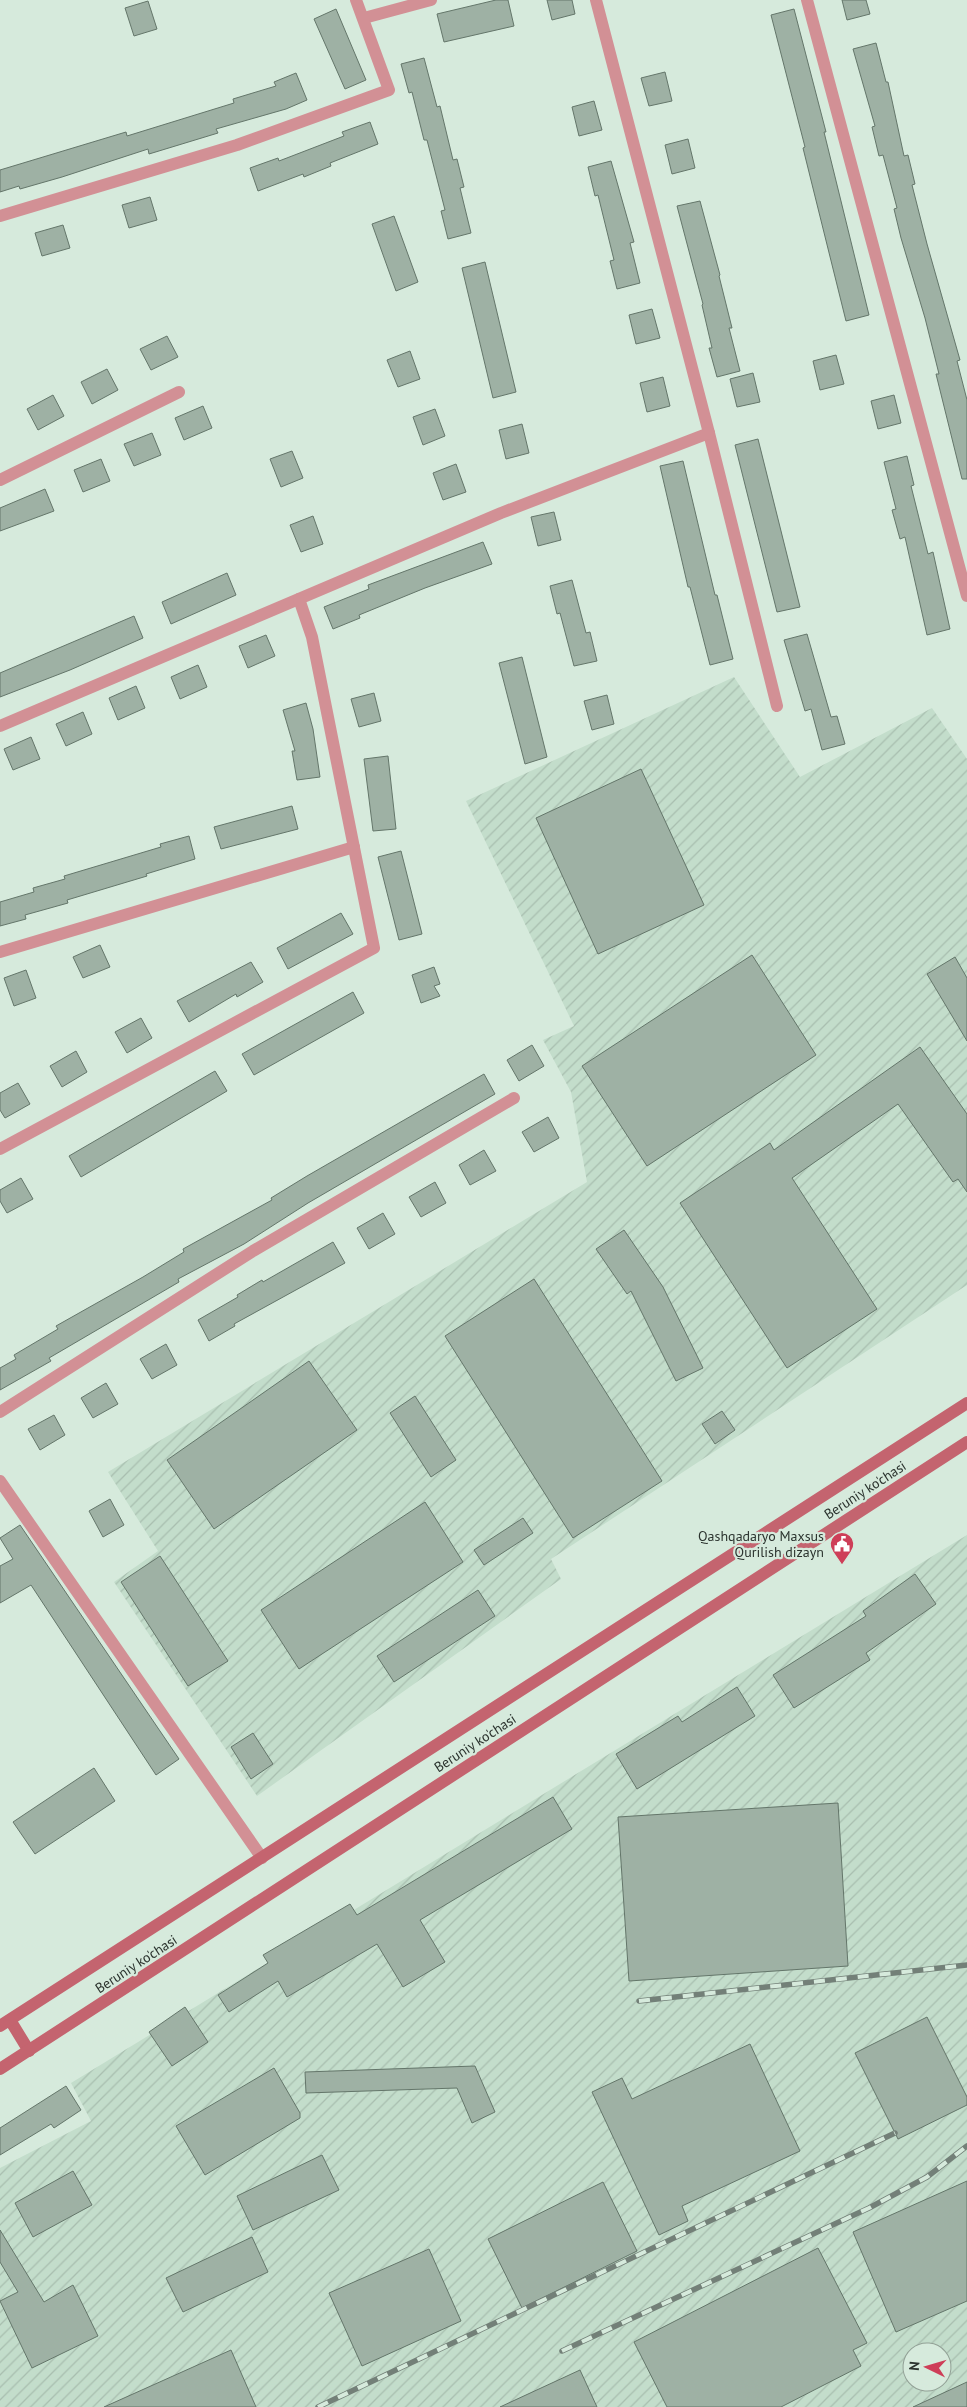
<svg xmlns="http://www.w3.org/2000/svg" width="967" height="2407" viewBox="0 0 967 2407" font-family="'PT Sans',sans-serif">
  <defs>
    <pattern id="industrial-furrows" width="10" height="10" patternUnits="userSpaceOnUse" patternTransform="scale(1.25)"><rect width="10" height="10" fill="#c3ddcb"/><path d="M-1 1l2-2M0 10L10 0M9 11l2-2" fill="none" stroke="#a8beaf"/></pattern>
  </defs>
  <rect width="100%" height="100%" fill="#d6eadc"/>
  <g fill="url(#industrial-furrows)" fill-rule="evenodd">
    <polygon points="734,677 800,777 932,708 967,759 967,1285 551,1559 561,1579 257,1796 114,1582 158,1551 108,1472 587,1182 571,1092 543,1040 574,1026 466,801"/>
    <path d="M967 1535V2407H0V2168L91 2121 71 2083ZM912 2352H942V2382H912Z"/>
  </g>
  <g fill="#9eb1a4" stroke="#64766a">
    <polygon points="496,0 508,0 514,26 444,42 437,14"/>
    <polygon points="547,0 572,0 575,14 552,20"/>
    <polygon points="842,0 866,0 870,14 847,20"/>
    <polygon points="148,1 157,29 134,36 125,8"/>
    <polygon points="336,9 366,80 345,89 314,19"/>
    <polygon points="794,9 826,132 824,132 869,315 846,321 803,148 805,147 771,15"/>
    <polygon points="876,43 886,82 888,82 904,156 908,155 915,184 912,185 927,244 960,360 957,361 967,400 967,479 962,479 936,374 939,374 925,318 901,238 894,209 897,208 883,155 879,156 872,127 875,126 853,49"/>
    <polygon points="424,58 437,107 440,106 453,160 457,159 464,187 460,188 471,233 448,239 441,211 445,210 427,140 424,140 412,92 409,93 401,64"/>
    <polygon points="665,72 672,101 649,106 641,78"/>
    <polygon points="296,73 307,100 286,109 216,129 218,133 149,154 148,149 62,177 20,189 19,186 0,192 0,170 126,132 127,136 234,103 233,99 276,86 274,82"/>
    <polygon points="594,101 602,130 579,136 572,107"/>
    <polygon points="370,122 378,144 330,163 331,166 304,177 303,174 258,191 250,168 278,158 279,161 344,136 342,132"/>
    <polygon points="688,139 695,168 672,174 665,145"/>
    <polygon points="611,161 634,242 630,243 640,283 617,289 610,261 614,260 598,195 595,196 588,167"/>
    <polygon points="150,197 157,220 129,228 122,205"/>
    <polygon points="700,201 720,275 719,276 732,328 729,328 740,371 717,377 709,348 712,348 702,305 703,304 677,206"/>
    <polygon points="394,216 418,282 396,291 372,224"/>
    <polygon points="63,225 70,248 42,256 35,233"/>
    <polygon points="485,262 516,392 493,398 462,268"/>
    <polygon points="652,309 660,338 636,344 629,315"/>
    <polygon points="167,336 178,357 151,370 140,349"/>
    <polygon points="410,351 420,379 398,387 387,360"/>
    <polygon points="836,355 844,384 820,390 813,361"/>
    <polygon points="107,369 118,390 92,404 81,382"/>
    <polygon points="753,373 760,402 737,407 730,379"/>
    <polygon points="663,377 670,406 647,412 640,383"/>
    <polygon points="53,395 64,416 38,430 27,409"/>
    <polygon points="894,395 901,423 878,429 871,401"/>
    <polygon points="203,406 212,428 184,440 175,418"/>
    <polygon points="435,409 445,436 423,445 413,417"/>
    <polygon points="522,424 529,453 506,459 499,430"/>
    <polygon points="152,433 161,455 134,466 124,444"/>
    <polygon points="758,439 800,607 777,612 735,445"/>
    <polygon points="292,451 303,478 281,487 270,459"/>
    <polygon points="907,456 914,485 911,486 928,554 933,552 950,629 927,635 905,537 900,539 892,510 896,509 884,462"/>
    <polygon points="101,459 110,481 83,492 74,470"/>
    <polygon points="683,461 715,595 717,595 733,659 710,665 690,587 688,587 660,466"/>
    <polygon points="456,464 466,492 443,500 433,473"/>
    <polygon points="45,489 54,511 0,531 0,508"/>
    <polygon points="554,512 561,540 538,546 531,517"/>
    <polygon points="313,516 323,544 301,552 290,525"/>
    <polygon points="483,542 492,564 425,588 359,615 360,618 333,629 324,607 369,589 368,585"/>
    <polygon points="227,573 236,595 171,624 162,602"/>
    <polygon points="572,580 586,633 590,632 597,661 574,666 560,613 557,614 550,586"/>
    <polygon points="134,616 143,638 70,670 0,697 0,673"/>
    <polygon points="807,634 831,717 837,716 845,744 822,750 811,709 805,711 784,640"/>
    <polygon points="266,635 275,656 248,668 239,646"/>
    <polygon points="522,657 547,757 525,764 499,663"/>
    <polygon points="198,665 207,687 180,699 171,677"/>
    <polygon points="136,686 145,708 118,720 109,698"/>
    <polygon points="374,693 381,721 359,727 351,699"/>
    <polygon points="607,695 614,724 592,730 584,701"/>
    <polygon points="306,703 313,729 320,777 297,780 292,751 295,751 283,710"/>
    <polygon points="83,712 92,734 66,746 56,724"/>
    <polygon points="31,737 40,759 13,770 4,749"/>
    <polygon points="388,756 396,829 373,831 364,759"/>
    <polygon points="641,769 704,905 598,954 536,818"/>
    <polygon points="292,806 298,829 221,849 214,827"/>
    <polygon points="189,836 195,859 146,874 147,876 67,900 68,903 25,915 26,919 0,926 0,902 34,892 33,888 65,879 64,876 161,847 160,844"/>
    <polygon points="401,851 422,934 399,940 378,857"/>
    <polygon points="341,913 353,934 288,969 277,948"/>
    <polygon points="100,945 110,967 83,978 73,957"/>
    <polygon points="752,955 816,1055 647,1166 582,1066"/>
    <polygon points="955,957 967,978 967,1041 927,974"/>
    <polygon points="251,962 263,982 237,997 236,994 189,1022 177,1001"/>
    <polygon points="434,967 440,984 434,986 440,996 421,1003 412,975"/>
    <polygon points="26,970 36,998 14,1006 4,978"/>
    <polygon points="353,992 364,1013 254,1075 242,1054"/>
    <polygon points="141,1018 152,1038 127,1053 115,1032"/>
    <polygon points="532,1045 544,1066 519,1081 507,1060"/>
    <polygon points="920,1047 967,1114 967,1192 958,1179 953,1182 898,1104 792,1178 877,1309 787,1368 680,1203 770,1143 774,1150"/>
    <polygon points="76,1051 87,1072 62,1087 50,1066"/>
    <polygon points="215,1071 227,1091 81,1177 69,1156"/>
    <polygon points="484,1074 495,1094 308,1203 244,1244 178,1279 179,1282 49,1358 51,1361 0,1390 0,1368 16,1359 14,1355 58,1329 56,1326 143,1277 184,1252 183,1249 272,1200 271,1198 307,1176"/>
    <polygon points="18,1083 30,1104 5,1118 0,1110 0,1093"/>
    <polygon points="548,1117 559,1138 534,1152 522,1132"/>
    <polygon points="484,1150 496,1171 470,1185 459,1165"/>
    <polygon points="21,1178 33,1199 7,1213 0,1201 0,1190"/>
    <polygon points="435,1182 446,1203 421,1217 409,1197"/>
    <polygon points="383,1213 395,1234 369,1249 357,1228"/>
    <polygon points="624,1230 663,1287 703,1368 676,1381 631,1291 627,1294 596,1249"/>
    <polygon points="333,1242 345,1263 234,1324 235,1326 209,1341 198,1320 238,1297 237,1295 262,1280 263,1282"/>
    <polygon points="534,1279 662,1481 573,1538 445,1336"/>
    <polygon points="166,1344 177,1365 152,1379 140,1359"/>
    <polygon points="309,1361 357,1430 214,1529 167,1460"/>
    <polygon points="106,1383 118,1404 93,1418 81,1398"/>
    <polygon points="415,1396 456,1460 431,1477 390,1413"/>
    <polygon points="722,1411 735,1430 715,1444 702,1424"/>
    <polygon points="54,1415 65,1435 40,1450 28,1429"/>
    <polygon points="110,1499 124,1525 103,1537 89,1511"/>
    <polygon points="425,1502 463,1562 299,1669 261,1610"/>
    <polygon points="523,1518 533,1533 484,1565 474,1550"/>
    <polygon points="20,1525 179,1759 156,1775 31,1585 0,1603 0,1566 13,1559 0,1538"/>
    <polygon points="160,1556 228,1661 188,1686 121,1582"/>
    <polygon points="915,1574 936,1604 866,1653 870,1660 794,1708 773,1675 866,1616 863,1611"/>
    <polygon points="478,1590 495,1616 394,1682 377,1656"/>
    <polygon points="737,1687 755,1716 637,1789 616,1754 678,1716 682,1722"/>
    <polygon points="253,1733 273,1764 251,1779 231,1747"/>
    <polygon points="94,1768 115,1801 35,1854 13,1822"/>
    <polygon points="553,1797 572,1829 420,1920 445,1962 403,1987 377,1944 287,1997 278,1981 229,2012 218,1995 268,1963 263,1955 350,1904 357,1915"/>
    <polygon points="838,1803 848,1966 629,1981 618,1817"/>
    <polygon points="185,2007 208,2042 172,2066 149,2032"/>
    <polygon points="927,2017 967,2097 967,2105 898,2139 855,2053"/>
    <polygon points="750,2044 800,2151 682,2206 688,2221 659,2235 592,2092 622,2078 632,2099"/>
    <polygon points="475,2066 495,2112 472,2123 457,2088 306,2093 305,2072"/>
    <polygon points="274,2068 300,2113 300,2118 205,2175 176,2126"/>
    <polygon points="66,2086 81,2110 54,2128 51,2124 0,2155 0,2128"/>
    <polygon points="322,2155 339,2190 253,2230 237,2196"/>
    <polygon points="73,2171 92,2205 33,2237 15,2203"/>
    <polygon points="967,2181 967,2301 896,2332 853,2232"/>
    <polygon points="603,2182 637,2251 522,2308 488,2239"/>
    <polygon points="0,2230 44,2302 73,2285 98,2336 32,2368 0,2301 18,2292 0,2262"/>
    <polygon points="252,2237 268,2272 183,2312 166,2278"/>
    <polygon points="818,2248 867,2343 853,2350 861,2366 781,2407 667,2407 634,2342"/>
    <polygon points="429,2249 461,2321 362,2366 329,2293"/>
    <polygon points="231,2350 256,2407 104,2407"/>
    <polygon points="580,2370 597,2407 500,2407"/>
    <polygon points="967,2382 967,2407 913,2407"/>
  </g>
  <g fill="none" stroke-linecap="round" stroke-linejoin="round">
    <g stroke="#d29095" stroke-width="12">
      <polyline points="596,0 709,433 777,706"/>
      <polyline points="807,0 967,596"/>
      <polyline points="364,18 431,0"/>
      <polyline points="0,216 237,145 389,90 356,0"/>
      <polyline points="0,480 179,392"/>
      <polyline points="0,726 501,513 709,433"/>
      <polyline points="0,952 354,847"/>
      <polyline points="0,1149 374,948 312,637 299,599"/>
      <polyline points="0,1412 253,1251 514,1098"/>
      <polyline points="0,1481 262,1858"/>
    </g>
    <g stroke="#c4646f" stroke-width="12">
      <polyline points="10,2020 29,2051"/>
      <polyline points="0,2026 967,1403"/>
      <polyline points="0,2069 967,1442"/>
    </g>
    <g stroke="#738078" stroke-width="5.5">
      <g id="rail">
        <polyline points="639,2001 967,1965"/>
        <polyline points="562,2351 869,2208 927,2177 967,2146"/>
        <polyline points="318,2407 895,2133"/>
      </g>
    </g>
    <use href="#rail" stroke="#d6eadc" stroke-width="4" stroke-dasharray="11" stroke-linecap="butt"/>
  </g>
  <defs>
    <g id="civic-pin" transform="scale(1.25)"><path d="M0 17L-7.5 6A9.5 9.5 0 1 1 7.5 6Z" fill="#ce3e58" stroke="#d6eadc"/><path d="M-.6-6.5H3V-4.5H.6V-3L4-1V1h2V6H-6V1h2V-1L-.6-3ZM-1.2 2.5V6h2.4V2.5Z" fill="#fff"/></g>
  </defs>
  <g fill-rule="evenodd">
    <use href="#civic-pin" x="842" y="1544"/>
  </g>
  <g text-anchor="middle" stroke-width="4.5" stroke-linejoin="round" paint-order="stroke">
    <g font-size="14" fill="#2b332e" stroke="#d6eadc">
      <text transform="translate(865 1490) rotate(-33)" y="5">Beruniy ko'chasi</text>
      <text transform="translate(475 1743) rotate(-33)" y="5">Beruniy ko'chasi</text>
      <text transform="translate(136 1964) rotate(-33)" y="5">Beruniy ko'chasi</text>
    </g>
    <g font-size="14" fill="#2b332e" stroke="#d6eadc" text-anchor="end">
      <text x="824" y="1541">Qashqadaryo Maxsus<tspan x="824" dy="16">Qurilish dizayn</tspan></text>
    </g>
  </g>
  <g transform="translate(927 2367) rotate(275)"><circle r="24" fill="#d6eadc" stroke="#92a196"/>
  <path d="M0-4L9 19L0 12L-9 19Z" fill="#ce3e58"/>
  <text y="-8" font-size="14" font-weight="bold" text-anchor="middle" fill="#2b332e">N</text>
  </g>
</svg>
